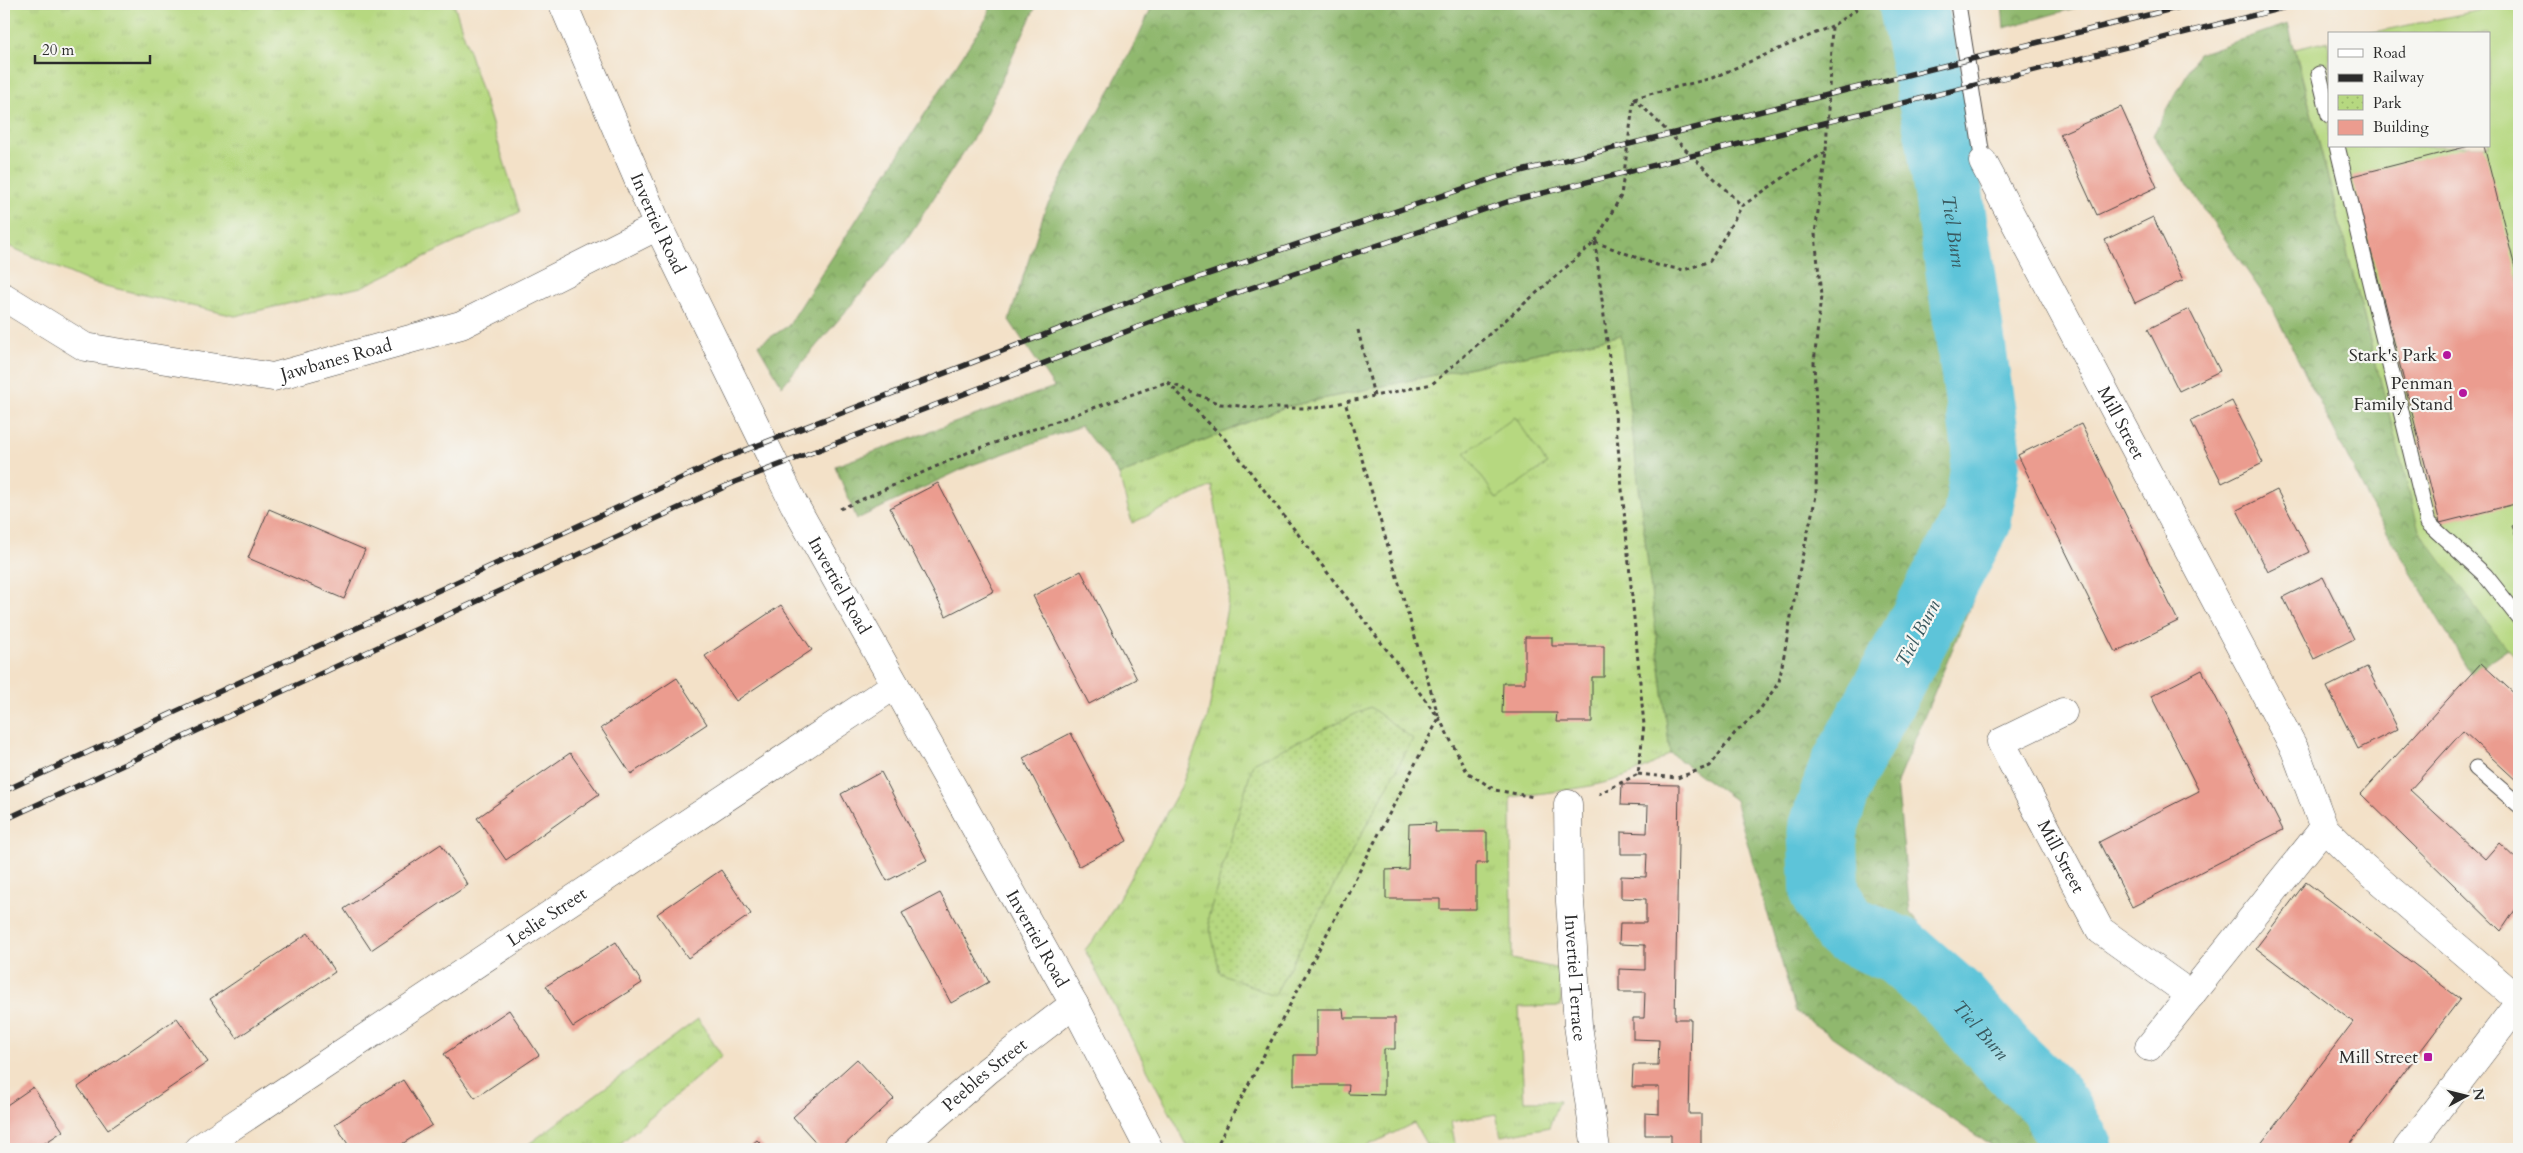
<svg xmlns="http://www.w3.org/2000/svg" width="2523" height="1153" viewBox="0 0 2523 1153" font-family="Cardo,serif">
  <defs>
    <pattern id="grass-tufts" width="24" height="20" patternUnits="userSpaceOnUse" patternTransform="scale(1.25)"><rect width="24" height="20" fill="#b6d880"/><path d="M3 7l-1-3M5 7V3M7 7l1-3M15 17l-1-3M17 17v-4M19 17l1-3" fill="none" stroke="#9dba6f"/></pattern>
    <pattern id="forest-crowns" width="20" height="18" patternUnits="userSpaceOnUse" patternTransform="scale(1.25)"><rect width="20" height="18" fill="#90b86e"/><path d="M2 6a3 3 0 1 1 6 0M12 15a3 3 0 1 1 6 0" fill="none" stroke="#76965b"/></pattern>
    <pattern id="park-dots" width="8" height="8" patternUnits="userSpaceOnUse" patternTransform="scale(1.25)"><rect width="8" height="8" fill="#b6d880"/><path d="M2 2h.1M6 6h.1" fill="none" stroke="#9dba6f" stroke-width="1.8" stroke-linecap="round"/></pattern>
  </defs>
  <rect width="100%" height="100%" fill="#f6f6f2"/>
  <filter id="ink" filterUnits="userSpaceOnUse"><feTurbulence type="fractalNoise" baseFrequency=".02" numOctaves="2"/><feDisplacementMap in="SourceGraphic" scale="10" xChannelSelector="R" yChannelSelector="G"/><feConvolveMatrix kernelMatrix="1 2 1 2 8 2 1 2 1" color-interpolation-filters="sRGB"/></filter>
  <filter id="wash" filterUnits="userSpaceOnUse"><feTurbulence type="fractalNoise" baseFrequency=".0096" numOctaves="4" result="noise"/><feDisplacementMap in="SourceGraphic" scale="20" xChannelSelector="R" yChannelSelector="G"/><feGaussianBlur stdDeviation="1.12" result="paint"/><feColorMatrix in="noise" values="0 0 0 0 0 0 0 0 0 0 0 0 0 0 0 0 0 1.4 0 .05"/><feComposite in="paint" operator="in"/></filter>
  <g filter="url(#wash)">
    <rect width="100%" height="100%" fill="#f3e1c8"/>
    <g fill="url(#grass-tufts)" stroke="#708256">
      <polygon points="4,4 454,4 520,212 361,287 235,316 92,283 4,244"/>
      <path d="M1622 335 1670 753C1624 787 1566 790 1511 797L1512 959 1560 969 1561 1006 1519 1007 1524 1101H1559L1549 1127 1501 1136 1496 1114 1451 1122 1456 1149H1429L1414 1123 1361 1149H1189L1085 950 1102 928 1181 787 1208 716 1230 590 1212 486 1132 523 1119 475 1285 407Z"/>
      <polygon points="698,1019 722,1056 614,1149 522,1149"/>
    </g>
    <g fill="url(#forest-crowns)" stroke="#5e724c">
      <polygon points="990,4 1037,4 977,132 904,243 782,386 758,345 788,326 988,16"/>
      <polygon points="1153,4 1922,4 2004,415 2000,535 1897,782 1910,913 2104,1134 2110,1149 1996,1149 1796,1012 1735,800 1670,753 1621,335 1285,407 1119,475 1081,426 969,466 857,519 835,466 1054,387 1009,320 1045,210 1137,39"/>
      <polygon points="2002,4 2089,4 2004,28"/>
      <polygon points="2288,24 2419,530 2508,648 2471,674 2374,510 2270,304 2153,135 2198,54"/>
    </g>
    <polygon fill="url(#park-dots)" stroke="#708256" points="1370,707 1413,739 1274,996 1220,973 1208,918 1253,763"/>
    <g fill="#b6d880" stroke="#708256">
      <polygon points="2511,4 2519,4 2519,661 2492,630 2419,530 2295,49 2329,41 2329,146 2489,146 2489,34 2365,34"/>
      <polygon points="1515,417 1547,464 1497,499 1465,453"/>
    </g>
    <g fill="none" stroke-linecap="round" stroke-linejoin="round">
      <path stroke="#5dc4d9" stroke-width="69" id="s1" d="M1913 4 1941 143 1987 451 1977 521 1842 772 1822 832 1825 894 1846 928 1899 951 1953 998 2003 1054 2051 1100 2079 1149"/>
    </g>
    <g id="blocks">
      <g fill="#eb9c8f">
        <polygon points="2121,107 2157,187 2097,215 2060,134"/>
        <polygon points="2469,146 2484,146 2519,283 2519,503 2440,523 2352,176"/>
        <polygon points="2153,217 2183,280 2135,303 2105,240"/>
        <polygon points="2189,309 2220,371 2179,391 2148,329"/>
        <polygon points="2232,401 2263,463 2222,483 2191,421"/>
        <polygon points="2081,424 2178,621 2115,652 2018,455"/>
        <polygon points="938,483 994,591 946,616 890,508"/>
        <polygon points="2277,490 2309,552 2268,572 2237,510"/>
        <polygon points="269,509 365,550 344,599 248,558"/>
        <polygon points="2519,523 2519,544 2512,526"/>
        <polygon points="1081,571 1137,679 1089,704 1033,596"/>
        <polygon points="2323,577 2354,639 2314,659 2283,597"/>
        <polygon points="781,605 812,650 736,701 705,656"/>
        <polygon points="1525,637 1552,637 1552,646 1604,646 1604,677 1592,677 1592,722 1556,722 1557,713 1502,713 1503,683 1525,683"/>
        <polygon points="2481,663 2519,698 2519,783 2463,731 2410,790 2485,859 2499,843 2519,862 2519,883 2514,888 2519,892 2519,904 2501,931 2361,794"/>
        <polygon points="2367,667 2398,729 2358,749 2327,687"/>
        <polygon points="2202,670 2283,830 2132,907 2099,842 2199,791 2151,696"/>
        <polygon points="677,678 707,724 631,774 601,728"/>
        <polygon points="1071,733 1127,841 1079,866 1023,758"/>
        <polygon points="570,753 599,794 506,860 477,818"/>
        <polygon points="881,772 927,860 887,881 841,794"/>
        <polygon points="1622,784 1679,785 1675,1019 1691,1019 1689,1114 1701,1114 1701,1149 1671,1149 1671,1135 1645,1135 1645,1113 1659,1114 1659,1087 1632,1087 1633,1065 1658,1065 1659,1040 1633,1039 1633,1018 1644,1018 1645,992 1619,992 1619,969 1645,970 1645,945 1619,944 1620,923 1646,923 1646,899 1621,898 1621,876 1646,877 1647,854 1621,854 1621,832 1647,833 1648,806 1621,805"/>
        <polygon points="1436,823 1435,832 1487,832 1487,863 1476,863 1476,909 1440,909 1440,899 1386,899 1386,870 1408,869 1409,824"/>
        <polygon points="441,844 468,885 371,950 344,909"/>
        <polygon points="721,870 751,914 688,958 657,914"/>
        <polygon points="2306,882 2460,999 2346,1149 2257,1149 2353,1022 2256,948"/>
        <polygon points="940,893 989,982 951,1003 902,913"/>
        <polygon points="308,933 335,972 237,1038 210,999"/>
        <polygon points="616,942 642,983 573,1027 546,986"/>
        <polygon points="1317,1009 1343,1009 1344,1018 1395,1018 1395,1049 1384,1049 1384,1095 1348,1094 1349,1085 1294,1085 1294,1055 1317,1055"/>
        <polygon points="509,1010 539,1055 475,1098 444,1054"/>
        <polygon points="177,1018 208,1062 108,1130 78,1087"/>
        <polygon points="857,1059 894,1099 840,1149 822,1149 793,1117"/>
        <polygon points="403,1080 432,1125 394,1149 351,1149 335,1124"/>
        <polygon points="33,1087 63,1131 36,1149 4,1149 4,1107"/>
        <polygon points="757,1140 766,1149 746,1149"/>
      </g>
    </g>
  </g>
  <g filter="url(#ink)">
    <use href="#blocks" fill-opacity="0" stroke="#494643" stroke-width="1"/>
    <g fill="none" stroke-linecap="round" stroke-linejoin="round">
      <g stroke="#494643" stroke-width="17">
        <g id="service">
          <polyline points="1958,4 1983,162"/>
          <polyline points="2319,74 2329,115"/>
          <polyline points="2337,146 2428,523 2485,575 2519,618"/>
          <polyline points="2476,768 2519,805"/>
        </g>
      </g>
      <g stroke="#494643" stroke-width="29">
        <g id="minor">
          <path id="s2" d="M1983 162 2295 750 2324 828 2359 863 2519 1000"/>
          <path id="s3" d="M4 297 85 347 273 377 461 325 658 226"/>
          <path id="s4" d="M2063 712 2001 742 2100 930 2191 995"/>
          <path id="s5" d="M1568 804 1569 886 1578 1025 1596 1149"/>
          <polyline points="2149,1047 2324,828"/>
          <path id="s6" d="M198 1149 895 685"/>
          <path id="s7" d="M898 1149 987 1071 1074 1004"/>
        </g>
      </g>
      <g stroke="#494643" stroke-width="29">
        <g id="secondary">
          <path id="s8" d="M563 4 658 226 794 504 1074 1004 1149 1149"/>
          <polyline points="2407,1149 2519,1003"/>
        </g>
      </g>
      <g stroke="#494643" stroke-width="3" stroke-dasharray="4 4" stroke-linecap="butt">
        <polyline points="1634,98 1712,78 1832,26"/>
        <polyline points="1634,98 1742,206"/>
        <polyline points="1595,242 1612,382 1644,725 1638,774 1599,794"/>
        <polyline points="1595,242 1657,265 1684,270 1710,261 1742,206 1790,173 1826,152"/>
        <polyline points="1358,330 1374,396"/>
        <polyline points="1167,382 1225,439 1439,718 1467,772 1495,790 1534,797"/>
        <polyline points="840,509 969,452 1167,382 1220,404 1260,408 1316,408 1432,384 1595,242 1621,196 1634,98"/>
        <polyline points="1638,774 1677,778 1710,766 1735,733 1759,711 1779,682 1801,562 1816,496 1817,427 1814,363 1821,296 1815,234 1826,152 1832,26 1864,4"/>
        <polyline points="1215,1149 1439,718 1345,402"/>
      </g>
      <use href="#service" stroke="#fff" stroke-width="15"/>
      <use href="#minor" stroke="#fff" stroke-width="28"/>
      <use href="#secondary" stroke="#fff" stroke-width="28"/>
      <g stroke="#2b2b2b" stroke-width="5.5">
        <g id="rail">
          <polyline points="4,791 725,458 1155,292 1501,176 2192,4"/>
          <polyline points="4,820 735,482 1164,317 1507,202 2299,4"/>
        </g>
      </g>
      <use href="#rail" stroke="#f6f6f2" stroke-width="4" stroke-dasharray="11" stroke-linecap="butt"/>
    </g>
  </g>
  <g fill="#b5179e" stroke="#f6f6f2" stroke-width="2">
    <circle cx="2447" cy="355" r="5"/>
    <circle cx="2463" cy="393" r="5"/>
    <rect x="2423" y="1052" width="10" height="10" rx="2.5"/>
  </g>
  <g text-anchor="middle" stroke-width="4.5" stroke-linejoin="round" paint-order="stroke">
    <g font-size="18" fill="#2b2b2b" stroke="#f6f6f2">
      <text dy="6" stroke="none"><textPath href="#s8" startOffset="239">Invertiel Road</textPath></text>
      <text dy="6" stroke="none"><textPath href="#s3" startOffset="351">Jawbanes Road</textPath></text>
      <text dy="6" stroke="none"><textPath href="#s2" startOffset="295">Mill Street</textPath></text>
      <text dy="6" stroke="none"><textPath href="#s8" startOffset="644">Invertiel Road</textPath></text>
      <text dy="6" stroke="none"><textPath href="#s4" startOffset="198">Mill Street</textPath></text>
      <text dy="6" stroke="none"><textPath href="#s6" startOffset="419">Leslie Street</textPath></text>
      <text dy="6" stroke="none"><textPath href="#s8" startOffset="1049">Invertiel Road</textPath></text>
      <text dy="6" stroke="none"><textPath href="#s5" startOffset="174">Invertiel Terrace</textPath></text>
      <text dy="6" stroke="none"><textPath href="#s7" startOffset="114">Peebles Street</textPath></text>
    </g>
    <g font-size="18" fill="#2b2b2b" stroke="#f6f6f2" text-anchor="end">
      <text x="2437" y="361">Stark's Park</text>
      <text x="2453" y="389">Penman<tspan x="2453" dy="21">Family Stand</tspan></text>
      <text x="2418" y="1063">Mill Street</text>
    </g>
    <g font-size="19" font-style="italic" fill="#3a595f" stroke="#f6f6f2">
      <text dy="7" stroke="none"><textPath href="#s1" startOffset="231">Tiel Burn</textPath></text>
      <text transform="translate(1917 633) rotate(-62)" y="7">Tiel Burn</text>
      <text dy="7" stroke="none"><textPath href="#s1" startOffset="1146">Tiel Burn</textPath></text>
    </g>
  </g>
  <rect width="2523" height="1153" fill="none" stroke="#f6f6f2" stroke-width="20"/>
  <rect x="2328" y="32" width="162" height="115" fill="#f6f6f2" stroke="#a5a5a2"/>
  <rect x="2338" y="49" width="25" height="8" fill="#ffffff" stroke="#a5a5a2"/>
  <text x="2373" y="58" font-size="15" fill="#2b2b2b">Road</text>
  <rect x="2338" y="74" width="25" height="8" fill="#2b2b2b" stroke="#a5a5a2"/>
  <text x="2373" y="82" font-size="15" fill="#2b2b2b">Railway</text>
  <rect x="2338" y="95" width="25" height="15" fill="url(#park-dots)" stroke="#a5a5a2"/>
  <text x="2373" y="108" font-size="15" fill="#2b2b2b">Park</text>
  <rect x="2338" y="120" width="25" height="15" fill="#eb9c8f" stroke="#a5a5a2"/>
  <text x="2373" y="132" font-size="15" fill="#2b2b2b">Building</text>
  <g transform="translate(2466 1096) rotate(83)" stroke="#f6f6f2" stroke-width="4" paint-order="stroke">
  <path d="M0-4L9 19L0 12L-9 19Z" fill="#2b2b2b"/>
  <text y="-8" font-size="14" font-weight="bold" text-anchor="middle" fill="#2b2b2b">N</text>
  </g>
  <path d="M35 55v8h115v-8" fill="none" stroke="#2b2b2b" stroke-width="2.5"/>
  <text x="42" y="55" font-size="15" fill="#2b2b2b" stroke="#f6f6f2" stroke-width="4" paint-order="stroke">20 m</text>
</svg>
